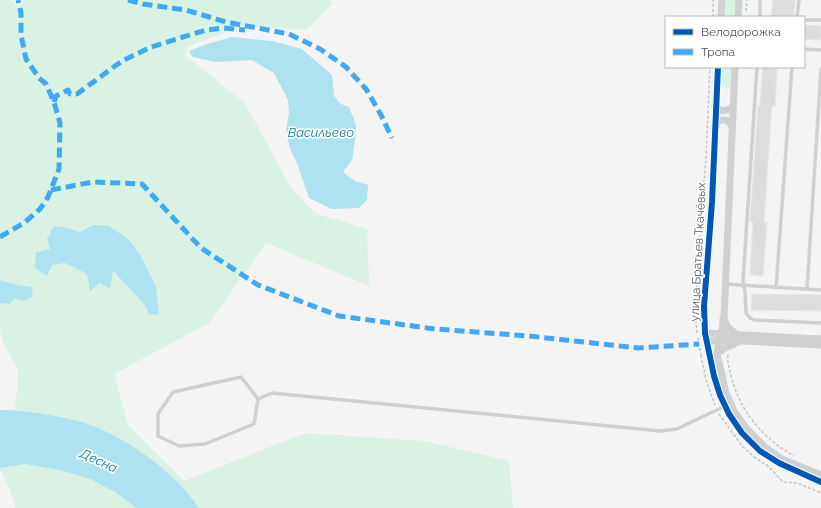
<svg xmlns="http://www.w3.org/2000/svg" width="821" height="508" viewBox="0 0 821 508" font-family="Raleway,sans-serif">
  <rect width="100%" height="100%" fill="#f4f4f4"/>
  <g fill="#d9f2e3" fill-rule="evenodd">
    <path d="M0 0H12L16 6 23 3 24 0H330L333 3 307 30 242 26 187 47 186 56 245 103 291 188 315 213 367 229 369 286 266 243 209 323 114 374 128 425 184 481 305 433 425 441 509 461 513 508H199L172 477 151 459 129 444 63 418 14 411 17 392 18 369 2 340 0 326V303H9L15 298 23 301 33 297 32 287 18 285 0 280ZM93 225 159 315 149 313 145 305 112 271 110 289 87 274 65 263 52 265 47 276 36 252 50 249 63 227 80 232Z"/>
    <polygon points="725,0 737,0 736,17 724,17"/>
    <polygon points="721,67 733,67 732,88 719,87"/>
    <path d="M25 464C56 467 90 476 117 493 124 497 130 503 136 508H15L16 507 9 488 0 470V468Z"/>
  </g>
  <g fill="#aee2f0">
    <polygon points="232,37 272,41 302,49 332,75 334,96 341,104 349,107 356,125 355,141 352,160 343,172 355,181 368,185 367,200 359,208 332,209 309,198 297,163 290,149 286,129 289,113 288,100 274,73 252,60 216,62 192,57 189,51 204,45"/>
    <polygon points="93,225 109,226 128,239 141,256 156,287 159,315 149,314 145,305 113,271 110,289 100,283 90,291 87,274 65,263 52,265 47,276 35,268 36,252 50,249 47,239 54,226 63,227 80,232"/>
    <polygon points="0,280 18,285 32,287 33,297 23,301 15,298 10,304 0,303"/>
    <path d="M0 410C27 410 71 417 96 427 134 443 176 474 199 508H136L117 493 90 479 60 470 25 464 0 468Z"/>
  </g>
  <g fill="#ddddde" stroke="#e5e6e7">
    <polygon points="773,0 795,0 794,17 771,17"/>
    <polygon points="804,25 821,26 821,40 804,39"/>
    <polygon points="763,67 777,67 775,106 772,106 768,160 764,223 767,223 763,276 750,275 753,222 750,222 758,106 760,106"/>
    <polygon points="752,294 821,295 821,311 751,310"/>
  </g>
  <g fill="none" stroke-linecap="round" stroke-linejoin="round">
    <g stroke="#bcc7c4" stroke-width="1.5" stroke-dasharray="3 2" stroke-linecap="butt">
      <polyline points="746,11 747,0"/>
      <polyline points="713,17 713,0"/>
      <polyline points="697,333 695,312 706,156 710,67"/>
      <polyline points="698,338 701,355 702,355"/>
      <polyline points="701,355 706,380 715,405"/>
      <path d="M728 355C727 363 730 371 732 379 741 413 764 439 794 456"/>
      <polyline points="719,414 742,446 754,457 768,466 783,482 797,483 821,493"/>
    </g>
    <g stroke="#ced0d2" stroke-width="3.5">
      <polyline points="760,17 760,0"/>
      <polyline points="797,17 799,0"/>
      <polyline points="804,20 821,20"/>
      <polyline points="804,49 821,50"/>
      <polyline points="757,67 743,281 745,292 746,313 750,318 754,320 821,323"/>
      <polyline points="725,284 821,290"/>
      <polyline points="776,288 792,67"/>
      <polyline points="807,289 821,69"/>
      <polyline points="258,399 241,377 173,392 158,414 158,436 179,446 205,444 254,424 258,399 272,393 660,431 677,429 725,406"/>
    </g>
    <g stroke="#ced0d2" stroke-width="7">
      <polyline points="721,17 722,0"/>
      <polyline points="738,17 739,0"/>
      <polyline points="718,67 712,202 704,306 705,333 714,376 720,395 729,414 742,433 760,451 779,463 821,482"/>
      <polyline points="735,67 724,318 727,326 737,335"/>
      <polyline points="715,106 722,111 731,109 733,105"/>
      <path d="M714 128 718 121C725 119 730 120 732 127"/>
      <polyline points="723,319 722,331 718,347 717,354 726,393 734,411 747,429 765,447 782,459 821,475"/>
      <polyline points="705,333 821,339"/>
      <polyline points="707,341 742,341 821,345"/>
      <polyline points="717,354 723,349 738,342"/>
    </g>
    <g stroke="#3fa9f5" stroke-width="5" stroke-dasharray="10 5" stroke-linecap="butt">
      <polyline points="128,0 143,4 186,10 226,22 289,34 320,49 346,67 366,89 381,115 392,138"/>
      <polyline points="54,102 56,96 68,90 70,94 77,94 122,61 151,47 206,30 224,28 245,30"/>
      <polyline points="51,190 93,182 142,184 201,248 258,285 339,316 435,329 529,336 638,348 699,344"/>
      <polyline points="0,237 24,223 40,209 48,197 59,169 60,123 54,102 46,84 39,78 26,59 21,35 21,13 18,0"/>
    </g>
    <g stroke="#fff" stroke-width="8">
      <polyline id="cycleway" points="718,67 712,202 704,306 705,333 714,376 720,395 729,414 742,433 760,451 779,463 821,482"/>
    </g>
    <use href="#cycleway" stroke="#0057b8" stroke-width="6"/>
  </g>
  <g text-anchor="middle" stroke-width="3.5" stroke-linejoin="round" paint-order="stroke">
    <g font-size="12" fill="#4a5661" stroke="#fff">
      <text transform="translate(698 252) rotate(-87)" y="4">улица Братьев Ткачёвых</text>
    </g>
    <g font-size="13" font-style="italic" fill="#0c7c9b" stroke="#fff">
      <text x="321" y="137">Васильево</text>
      <text transform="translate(99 460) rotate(25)" y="5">Десна</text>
    </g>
  </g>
  <rect x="665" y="16" width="140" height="52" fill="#ffffff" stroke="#b7bbc0"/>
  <rect x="673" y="29" width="20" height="6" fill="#0057b8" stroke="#b7bbc0"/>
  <text x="701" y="36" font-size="12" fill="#4a5661">Велодорожка</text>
  <rect x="673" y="49" width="20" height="6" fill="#3fa9f5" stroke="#b7bbc0"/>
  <text x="701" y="56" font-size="12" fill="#4a5661">Тропа</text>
</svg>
